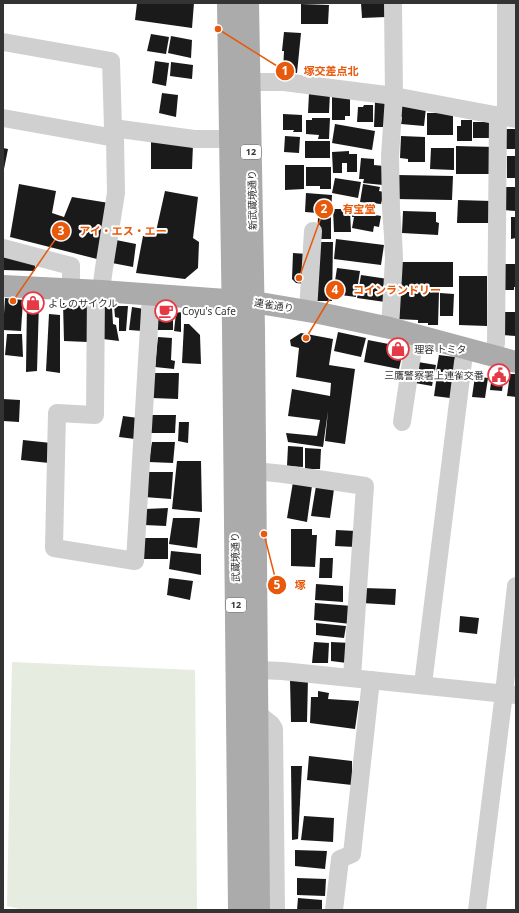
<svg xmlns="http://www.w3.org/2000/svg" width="519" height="913" viewBox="0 0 519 913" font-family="'Noto Sans','Noto Sans JP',sans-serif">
  <rect width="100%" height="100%" fill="#fff"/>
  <polygon fill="#e6ecdf" points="12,662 195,670 197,910 24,910 7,906"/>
  <g fill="#1a1a1a">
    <polygon points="137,3 194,3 192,28 135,20"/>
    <polygon points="361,3 386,3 386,17 362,18"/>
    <polygon points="301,4 329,5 328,24 301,24"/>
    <polygon points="284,32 301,33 297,73 283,71 284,51 282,51"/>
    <polygon points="151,34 169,37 166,54 147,51"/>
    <polygon points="171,36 192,40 191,58 168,53"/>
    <polygon points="155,61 169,63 166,86 152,83"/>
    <polygon points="171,62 193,65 192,79 170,76"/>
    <polygon points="162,93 178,95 176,117 159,113"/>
    <polygon points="309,93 330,93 329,113 308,113"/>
    <polygon points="332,96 350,96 350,116 345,116 345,120 332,120"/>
    <polygon points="375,101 387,101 387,127 374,127"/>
    <polygon points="364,105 373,105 373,122 357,122 358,107 363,107"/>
    <polygon points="398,105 426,108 424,126 401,124 402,117 397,116"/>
    <rect x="427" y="113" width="26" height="22"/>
    <polygon points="283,114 302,115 302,132 293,132 294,130 283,130"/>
    <polygon points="312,118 330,118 329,139 318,139 319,135 306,134 306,120 312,120"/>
    <polygon points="461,120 472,120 472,141 457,141 457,126 461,126"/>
    <rect x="473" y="122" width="19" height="16"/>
    <polygon points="335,124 375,131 372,150 332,143"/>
    <polygon points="506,129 516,129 516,149 505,149"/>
    <polygon points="285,136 300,137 299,153 284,152"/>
    <polygon points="401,136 425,137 425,162 408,162 408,159 400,158"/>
    <polygon points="151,140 193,144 192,169 151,169"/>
    <rect x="305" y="141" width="25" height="17"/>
    <polygon points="456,146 494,147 494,174 456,174"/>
    <polygon points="3,148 8,149 4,169 3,169"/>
    <polygon points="431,148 454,148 454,170 430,169"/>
    <polygon points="349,151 349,154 357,154 357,172 347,172 347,163 342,163 342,173 333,173 332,152"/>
    <rect x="507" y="156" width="9" height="22"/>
    <polygon points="361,158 374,159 374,165 384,166 383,185 363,183 364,179 359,179"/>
    <polygon points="285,165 304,165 304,189 285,190"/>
    <polygon points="306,167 331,167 331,189 320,189 320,186 306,186"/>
    <polygon points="397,175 453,176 452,200 396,199"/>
    <polygon points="335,178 361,182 358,198 332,193"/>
    <polygon points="19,184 56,191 52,213 64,217 72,197 109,203 97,259 10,237"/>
    <polygon points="363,184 380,187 379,191 384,192 381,204 360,202"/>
    <polygon points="503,187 516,187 516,211 503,210"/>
    <polygon points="165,191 198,197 193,238 199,242 198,268 185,279 136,273 143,236 155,236"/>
    <polygon points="306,193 332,195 331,214 305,212"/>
    <polygon points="458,200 491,201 491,223 457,223"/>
    <polygon points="333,209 345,209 345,210 350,210 351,232 334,232"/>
    <polygon points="353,211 381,216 379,227 374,226 373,232 352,228 354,217 352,217"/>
    <polygon points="403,211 436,212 436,222 439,223 438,235 402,233"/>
    <polygon points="318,217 331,217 331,239 317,239"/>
    <polygon points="511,217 516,217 516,238 511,239"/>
    <polygon points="336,239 384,245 381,265 334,259"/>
    <polygon points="116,240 136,244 133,267 112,263"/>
    <polygon points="316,242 333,242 332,301 314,301"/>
    <polygon points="293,253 307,254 306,284 296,283 292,279"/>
    <polygon points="3,254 35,262 35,271 3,270"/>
    <rect x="401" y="262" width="52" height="25"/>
    <polygon points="503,264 516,264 516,287 514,287 514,290 503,290"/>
    <polygon points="337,268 360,271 356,297 333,294"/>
    <polygon points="361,275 388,279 385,302 357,298"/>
    <polygon points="459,276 487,276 487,326 459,325"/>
    <polygon points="396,292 439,292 438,325 428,325 428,323 418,323 418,320 396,319"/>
    <polygon points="440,293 454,294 453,316 440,316"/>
    <polygon points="5,298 23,300 21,331 3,330"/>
    <polygon points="27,301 39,302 37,371 26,372"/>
    <polygon points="63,303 91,305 88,342 64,341"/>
    <polygon points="114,306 128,306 126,331 119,331 119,318 115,317"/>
    <polygon points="103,307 112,307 113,324 116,325 119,341 103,339"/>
    <polygon points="132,307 144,309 142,331 129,330"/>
    <polygon points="156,308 173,309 173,330 155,330"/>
    <polygon points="181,312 181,332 174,331 176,313"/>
    <polygon points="501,312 516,312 516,336 501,335"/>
    <polygon points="49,314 60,315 60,373 46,371"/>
    <polygon points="184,324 189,324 200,335 201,364 182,363"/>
    <polygon points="338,332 366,338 361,357 334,351"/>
    <polygon points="301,333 333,339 329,365 355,369 345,444 325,441 328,411 323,447 288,442 286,433 317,436 320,420 288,416 292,389 330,396 331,383 296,377 299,348 291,346 290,340"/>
    <polygon points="7,334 22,334 23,357 5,355"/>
    <polygon points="158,337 172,338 171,360 175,361 174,369 155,367"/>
    <polygon points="368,340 404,347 399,369 364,362"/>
    <polygon points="439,355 455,357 458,374 436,372"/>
    <polygon points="418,362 436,365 432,386 415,383"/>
    <polygon points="493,368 505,370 502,391 490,390"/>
    <polygon points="154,373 179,373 178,399 152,398"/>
    <polygon points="510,374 516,374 516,397 507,396"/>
    <polygon points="437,375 453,378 450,398 434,396"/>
    <polygon points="475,376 488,378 485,398 472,397"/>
    <polygon points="3,399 20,400 19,422 3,421"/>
    <polygon points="152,415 176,415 175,433 150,433"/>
    <polygon points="123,416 138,418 135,439 119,437"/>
    <polygon points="179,422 189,422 188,443 178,441"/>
    <polygon points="23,440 51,443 49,463 21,460"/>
    <polygon points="152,442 175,442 173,463 149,462"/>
    <polygon points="288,446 303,447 303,467 287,466"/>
    <polygon points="305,448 321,449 320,469 305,469"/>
    <polygon points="177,461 201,461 202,512 172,509"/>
    <polygon points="146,472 173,472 171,499 144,497"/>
    <polygon points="293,482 312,486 307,522 287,518"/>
    <polygon points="316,486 334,489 330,518 311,516"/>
    <polygon points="168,508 166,526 144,525 145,509"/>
    <polygon points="173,518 200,518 197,548 169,544"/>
    <polygon points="291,529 312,529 312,535 317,535 315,567 291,566"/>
    <polygon points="336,530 356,531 355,547 335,546"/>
    <polygon points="142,538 168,538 168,559 140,559"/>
    <polygon points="171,551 201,554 201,575 169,569"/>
    <polygon points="320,558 333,558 332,578 319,578"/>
    <polygon points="169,578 193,581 190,600 167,595"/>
    <polygon points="316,584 343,586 343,602 315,600"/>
    <polygon points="363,588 396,589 395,605 362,603"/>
    <polygon points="315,603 352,606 351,624 314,620"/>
    <polygon points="460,616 479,618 477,634 459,632"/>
    <polygon points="316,623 346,626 344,638 316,635"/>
    <polygon points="314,642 329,643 328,663 312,663"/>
    <polygon points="331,642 350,643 347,663 331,661"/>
    <polygon points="308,678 307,722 291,722 290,679"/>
    <polygon points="318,691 329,693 328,699 359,701 355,729 310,723 311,697 318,697"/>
    <polygon points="309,756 352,761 352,785 307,780"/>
    <polygon points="291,766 302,766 298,839 292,840"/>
    <polygon points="304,816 334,818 333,842 301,840"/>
    <polygon points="295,850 327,851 325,869 295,866"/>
    <polygon points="297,878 326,879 325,896 297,895"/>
    <polygon points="298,898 322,900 322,910 297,910"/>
  </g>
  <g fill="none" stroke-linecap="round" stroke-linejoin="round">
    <g stroke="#d0d0d0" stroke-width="18">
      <polyline points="3,42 111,61 113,128 115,138 116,193 104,268 101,291"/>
      <polyline points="249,82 284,82 394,96 516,119"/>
      <polyline points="506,117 506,3"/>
      <polyline points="3,118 115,138"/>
      <polyline points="113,128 194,139 230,139"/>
      <polyline points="3,248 71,266 71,290"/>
      <polyline points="96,291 95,415 57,413 54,548 135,561 151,294"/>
      <polyline points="308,311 313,231"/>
      <polyline points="390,328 394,259 393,236 391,208 390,156 394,96 393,3"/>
      <polyline points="493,355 496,343 498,115"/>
      <polyline points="402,422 415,335"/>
      <polyline points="255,471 284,474 365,486 352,677"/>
      <polyline points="257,670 282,671 516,695"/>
      <polyline points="423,684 463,362 466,349"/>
      <polyline points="257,713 271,724 274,729 276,910"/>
      <polyline points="334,910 340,859 352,854 371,680"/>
      <polyline points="477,910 504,693 516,586"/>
    </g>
    <g stroke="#ababab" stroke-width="22">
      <polyline points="228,3 233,328 239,910"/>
      <polyline points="248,3 254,330 259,910"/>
      <polyline points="3,286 101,291 254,302 319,313 390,328 516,362"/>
    </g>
  </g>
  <defs>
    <g id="shop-ring" transform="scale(1.15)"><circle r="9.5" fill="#fff" stroke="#e63946" stroke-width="1.5"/><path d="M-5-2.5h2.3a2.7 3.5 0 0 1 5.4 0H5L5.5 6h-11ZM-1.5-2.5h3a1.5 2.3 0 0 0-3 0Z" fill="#e63946"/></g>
    <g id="cafe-ring" transform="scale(1.15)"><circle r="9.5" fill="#fff" stroke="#e63946" stroke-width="1.5"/><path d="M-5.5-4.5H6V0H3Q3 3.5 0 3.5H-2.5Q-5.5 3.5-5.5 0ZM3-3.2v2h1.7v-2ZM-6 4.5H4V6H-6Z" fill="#e63946"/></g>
    <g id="civic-ring" transform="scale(1.15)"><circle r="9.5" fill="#fff" stroke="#e63946" stroke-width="1.5"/><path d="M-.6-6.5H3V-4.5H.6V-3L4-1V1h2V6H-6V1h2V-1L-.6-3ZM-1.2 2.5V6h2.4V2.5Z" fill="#e63946"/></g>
  </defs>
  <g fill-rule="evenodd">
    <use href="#shop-ring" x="33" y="303"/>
    <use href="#cafe-ring" x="166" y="311"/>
    <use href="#shop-ring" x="398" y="349"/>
    <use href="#civic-ring" x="499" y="375"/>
  </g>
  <g text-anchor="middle" stroke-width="4" stroke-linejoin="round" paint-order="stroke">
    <g fill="#fff" stroke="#707070" stroke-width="1">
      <rect x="241" y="145" width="20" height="14" rx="3"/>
      <rect x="226" y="598" width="20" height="14" rx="3"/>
    </g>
    <g font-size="9" font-weight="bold" fill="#333">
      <text x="251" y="155">12</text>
      <text x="236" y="608">12</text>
    </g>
    <g font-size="10" fill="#333" stroke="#fff">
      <text transform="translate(252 200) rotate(-91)" y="4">新武蔵境通り</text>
      <text transform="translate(274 305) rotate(9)" y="4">連雀通り</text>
      <text transform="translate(235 557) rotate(-91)" y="4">武蔵境通り</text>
    </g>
    <g font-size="10" fill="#333" stroke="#fff" text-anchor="start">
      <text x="48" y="307">よしのサイクル</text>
      <text x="182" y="315">Coyu's Cafe</text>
      <text x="414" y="353">理容 トミタ</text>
      <text x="484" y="379" text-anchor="end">三鷹警察署上連雀交番</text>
    </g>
  </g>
  <path fill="none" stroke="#e8590c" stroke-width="1.5" d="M218 29L285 71M299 278L324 209M13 301L61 231M306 338L335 290M264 534L277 585"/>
  <g fill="#e8590c" stroke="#fff" stroke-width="1.5">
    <circle cx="218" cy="29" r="4"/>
    <circle cx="299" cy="278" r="4"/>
    <circle cx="13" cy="301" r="4"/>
    <circle cx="306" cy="338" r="4"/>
    <circle cx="264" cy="534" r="4"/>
    <circle cx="285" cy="71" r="10"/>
    <circle cx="324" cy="209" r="10"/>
    <circle cx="61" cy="231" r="10"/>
    <circle cx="335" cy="290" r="10"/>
    <circle cx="277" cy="585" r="10"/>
  </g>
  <g font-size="12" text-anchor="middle" font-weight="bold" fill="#fff">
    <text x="285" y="75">1</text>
    <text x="324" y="213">2</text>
    <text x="61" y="235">3</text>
    <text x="335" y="294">4</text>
    <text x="277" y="589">5</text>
  </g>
  <g font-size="11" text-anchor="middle" font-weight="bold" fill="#e8590c" stroke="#fff" stroke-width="4" stroke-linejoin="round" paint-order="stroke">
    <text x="331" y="75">塚交差点北</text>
    <text x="359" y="213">有宝堂</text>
    <text x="123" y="235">アイ・エス・エー</text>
    <text x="397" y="294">コインランドリー</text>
    <text x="300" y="589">塚</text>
  </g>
  <rect width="519" height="913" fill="none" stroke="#333333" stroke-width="8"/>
</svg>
